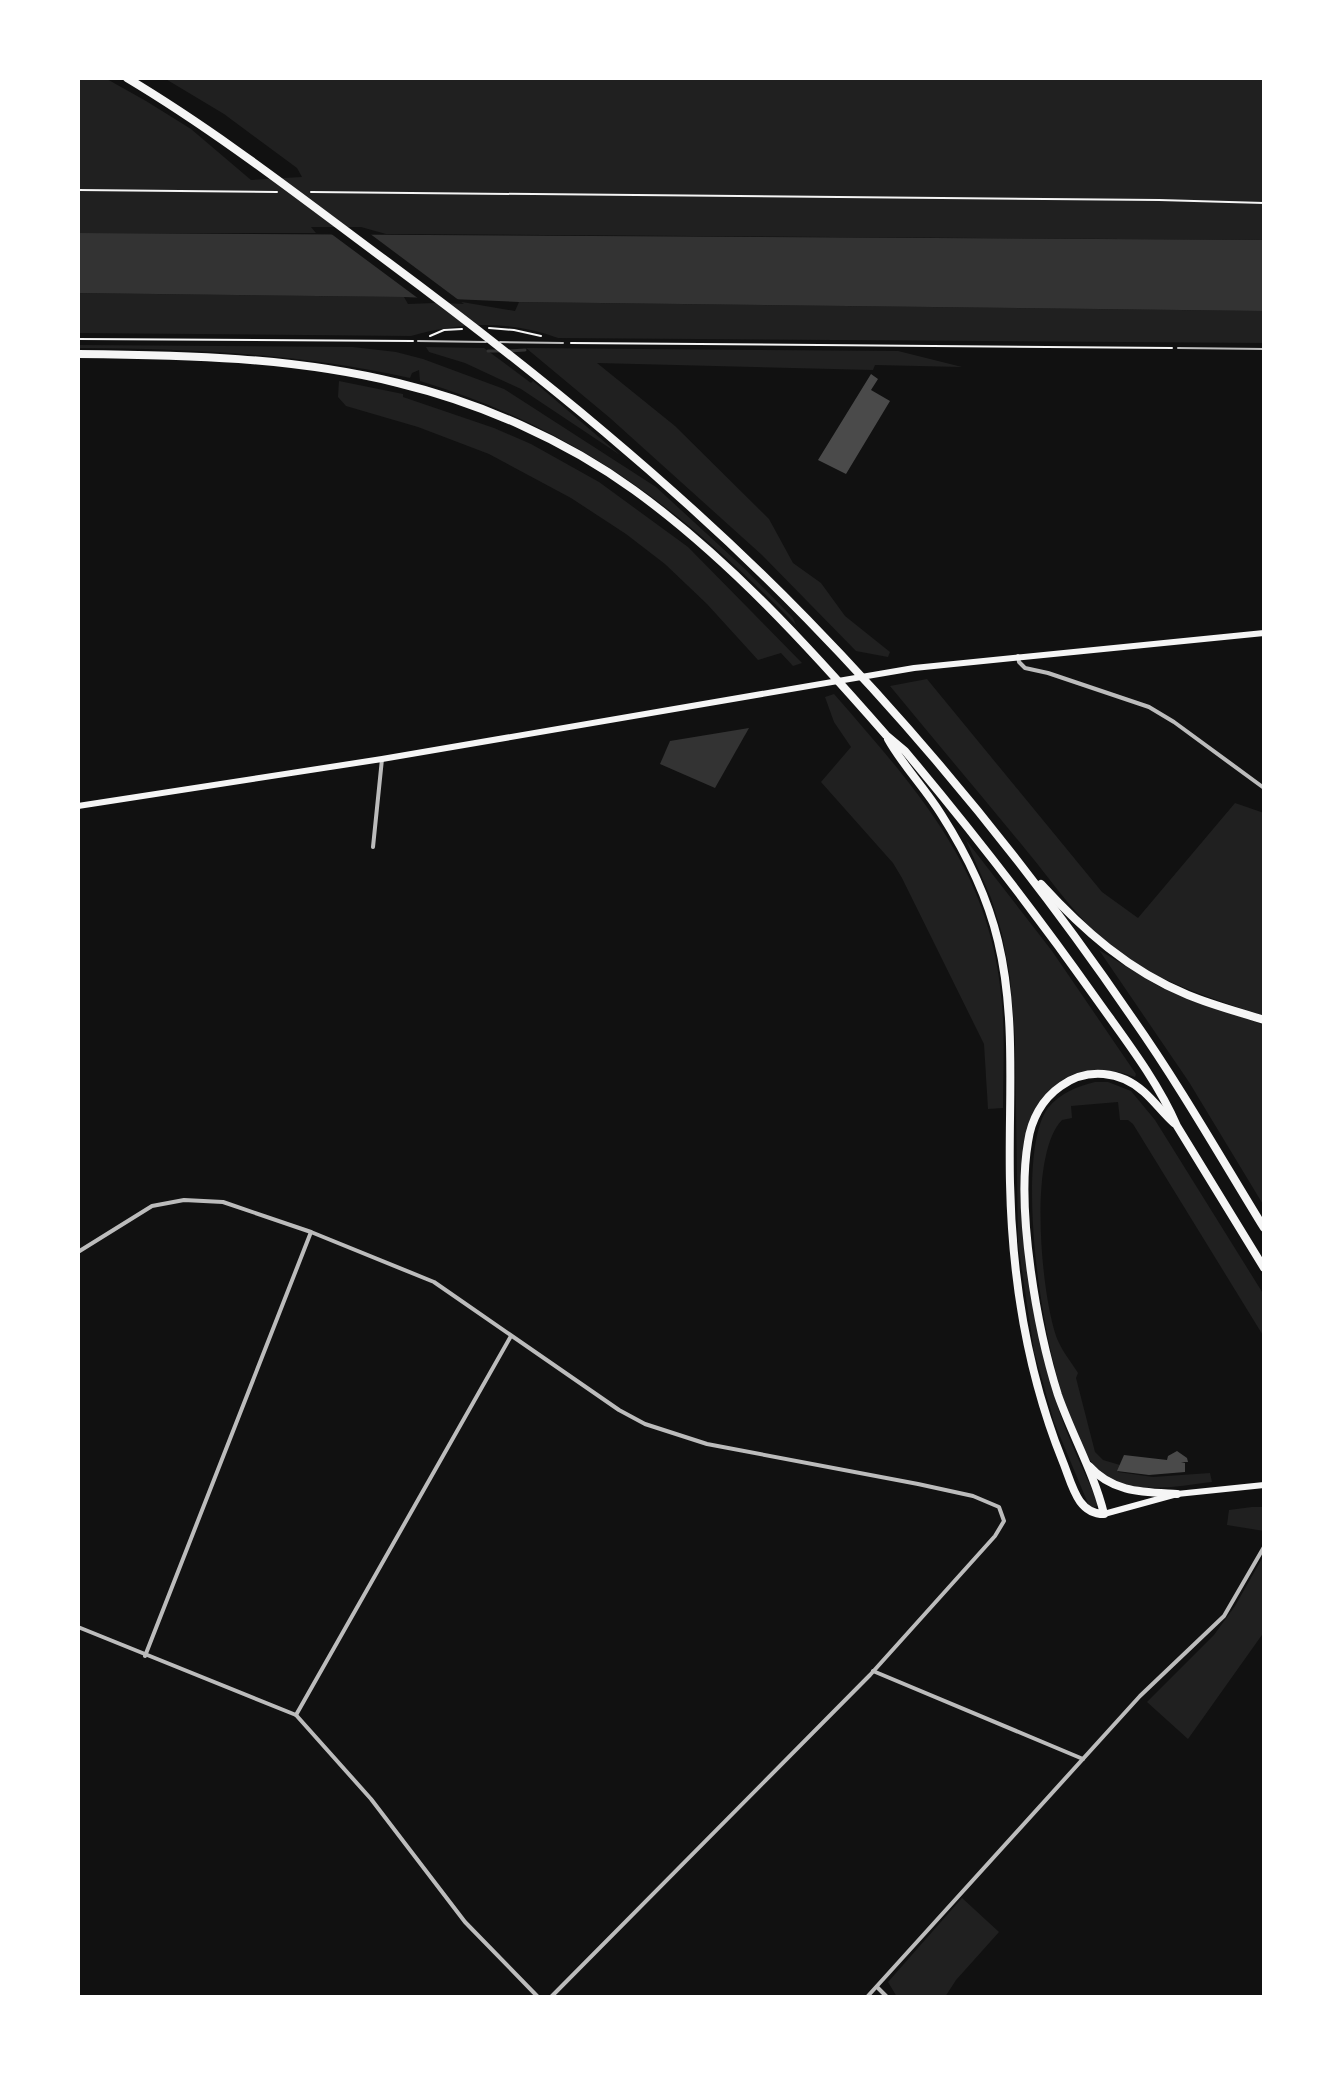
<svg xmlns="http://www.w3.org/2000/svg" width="1342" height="2075" viewBox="0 0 1342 2075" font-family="Arial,sans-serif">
  <rect width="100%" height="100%" fill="#111"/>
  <g fill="#202020">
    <polygon points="78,78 105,78 146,101 191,129 251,180 302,177 297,168 224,114 164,78 1264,78 1264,240 386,234 361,227 311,227 316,233 78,233"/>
    <path d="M78 293 404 297 408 304 462 302 515 311 519 302 1264 311V343L558 338C509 320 460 322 411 336L78 333Z"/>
    <path d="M78 345 353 347 396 352 423 359 504 389 656 487 745 569 793 618 796 625C683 510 576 428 420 381L419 370 412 373 410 378C296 353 194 349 78 348Z"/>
    <polygon points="426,347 484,348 531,383 533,381 620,455 521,389 465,363 429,352"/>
    <polygon points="526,348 898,351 962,367 875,365 873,370 597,363 675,426 769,519 793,563 821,583 845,616 890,652 888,657 856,651 762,555 610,418"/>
    <polygon points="339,381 403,394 403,397 494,428 531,444 599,482 688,547 802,663 793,666 781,653 758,660 707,604 665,564 626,534 571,498 489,454 418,427 346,406 338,397"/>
    <path d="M927 679 1102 892 1138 918 1235 803 1264 813V1016C1214 999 1163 984 1120 953 1081 925 1056 886 1026 850 981 795 935 741 890 686Z"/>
    <path d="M834 694C918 791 992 870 1002 1004 1005 1039 1003 1074 1003 1108L988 1109 984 1044 902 878 893 863 821 782 851 747 834 722 825 697Z"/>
    <path d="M966 840 1052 951 1136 1074 1135 1077C1110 1068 1081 1065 1059 1083 999 1131 1027 1225 1037 1291 1042 1322 1045 1356 1052 1387 1062 1427 1081 1464 1097 1501V1506L1093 1508 1089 1506 1054 1422 1034 1351 1018 1244 1015 1037 1010 977 1002 934 991 898Z"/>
    <polygon points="1099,950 1160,987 1264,1025 1264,1206 1189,1082"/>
    <path d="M1095 1082H1108L1131 1091 1155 1120 1264 1295V1337L1133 1124 1128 1120H1120L1118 1102 1071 1106 1072 1118 1062 1120C1028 1155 1041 1291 1056 1336 1061 1350 1070 1360 1078 1373L1076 1378 1095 1452 1103 1460 1120 1465 1118 1472 1153 1477 1210 1473 1212 1482C1175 1486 1132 1497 1100 1471 1050 1429 1008 1161 1048 1108 1060 1093 1078 1086 1095 1082Z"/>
    <polygon points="1252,1507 1264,1507 1264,1531 1227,1525 1229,1510"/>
    <polygon points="1264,1555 1264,1632 1188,1739 1147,1702 1214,1635 1235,1606"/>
    <polygon points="962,1898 999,1932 956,1980 945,1997 897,1997 888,1982"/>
  </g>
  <g fill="#333">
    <polygon points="78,233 1264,240 1264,311 519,302 404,297 78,293"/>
    <polygon points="749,728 715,788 660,764 670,741"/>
  </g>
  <polygon fill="#111" points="326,230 365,230 464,304 423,302"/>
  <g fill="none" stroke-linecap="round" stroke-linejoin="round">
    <g stroke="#333" stroke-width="3">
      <polyline points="488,351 501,351"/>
      <polyline points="509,351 525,350"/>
    </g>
  </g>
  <g fill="#4a4a4a">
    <polygon points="871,374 878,379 871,390 890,401 846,474 818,460"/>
    <polygon points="1177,1451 1187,1458 1188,1462 1181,1462 1185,1463 1185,1472 1149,1475 1117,1471 1124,1455 1167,1460 1168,1456"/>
  </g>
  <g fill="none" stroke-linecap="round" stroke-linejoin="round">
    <g stroke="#f5f5f5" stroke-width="2">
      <polyline points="78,190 277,192"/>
      <polyline points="311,192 1159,200 1264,203"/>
      <polyline points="489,328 514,330 541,336"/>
      <polyline points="430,336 444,330 462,329"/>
      <polyline points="78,339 413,341"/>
      <polyline points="571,343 1172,348"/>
    </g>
    <g stroke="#bcbcbc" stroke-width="2">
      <polyline points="418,341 486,342"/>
      <polyline points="500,342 563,343"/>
      <polyline points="1178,348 1264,349"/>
    </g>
    <g stroke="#bcbcbc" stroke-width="4">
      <polyline points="1018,656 1019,662 1025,668 1048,673 1149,707 1174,722 1264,788"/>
      <polyline points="373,847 382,759"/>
      <polyline points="78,1252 152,1206 184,1200 223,1202 311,1232 434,1282 619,1410 645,1424 707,1444 918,1484 973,1496 999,1507 1004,1521 995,1536 870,1675 551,1997"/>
      <polyline points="78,1627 296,1715 371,1799 465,1922 538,1997"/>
      <polyline points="145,1656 311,1232"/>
      <polyline points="873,1671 1083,1759"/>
      <polyline points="296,1715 511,1336"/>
      <polyline points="877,1987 887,1997"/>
      <polyline points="867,1997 1140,1696 1224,1616 1264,1547"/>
    </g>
    <g stroke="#f5f5f5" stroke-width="6">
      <polyline points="78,806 382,759 914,668 1264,633"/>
      <polyline points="1104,1514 1177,1494 1264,1485"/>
    </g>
    <g stroke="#f5f5f5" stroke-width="8">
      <path d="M127 78C219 133 303 199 388 262 536 372 678 487 807 619 927 742 1036 877 1133 1019 1180 1086 1221 1158 1264 1228"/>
      <path d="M78 354C185 355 293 357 398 383 481 403 565 440 634 490 728 558 810 648 886 735L905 751C972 831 1035 912 1095 997 1124 1038 1157 1080 1177 1126L1264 1268"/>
      <path d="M888 739C903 766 925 788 941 814 966 853 987 895 998 941 1017 1019 1008 1103 1010 1183 1012 1278 1027 1373 1063 1462 1072 1484 1077 1514 1104 1514 1094 1473 1072 1435 1058 1395 1037 1329 1016 1211 1028 1142 1031 1120 1042 1099 1061 1086 1087 1067 1121 1071 1144 1092 1155 1102 1163 1113 1174 1123"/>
      <path d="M1041 884C1083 930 1129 971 1188 995 1212 1005 1239 1012 1264 1020"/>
      <path d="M1089 1466C1113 1493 1144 1492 1177 1494"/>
    </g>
  </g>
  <rect width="1342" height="2075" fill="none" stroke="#ffffff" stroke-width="160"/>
</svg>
